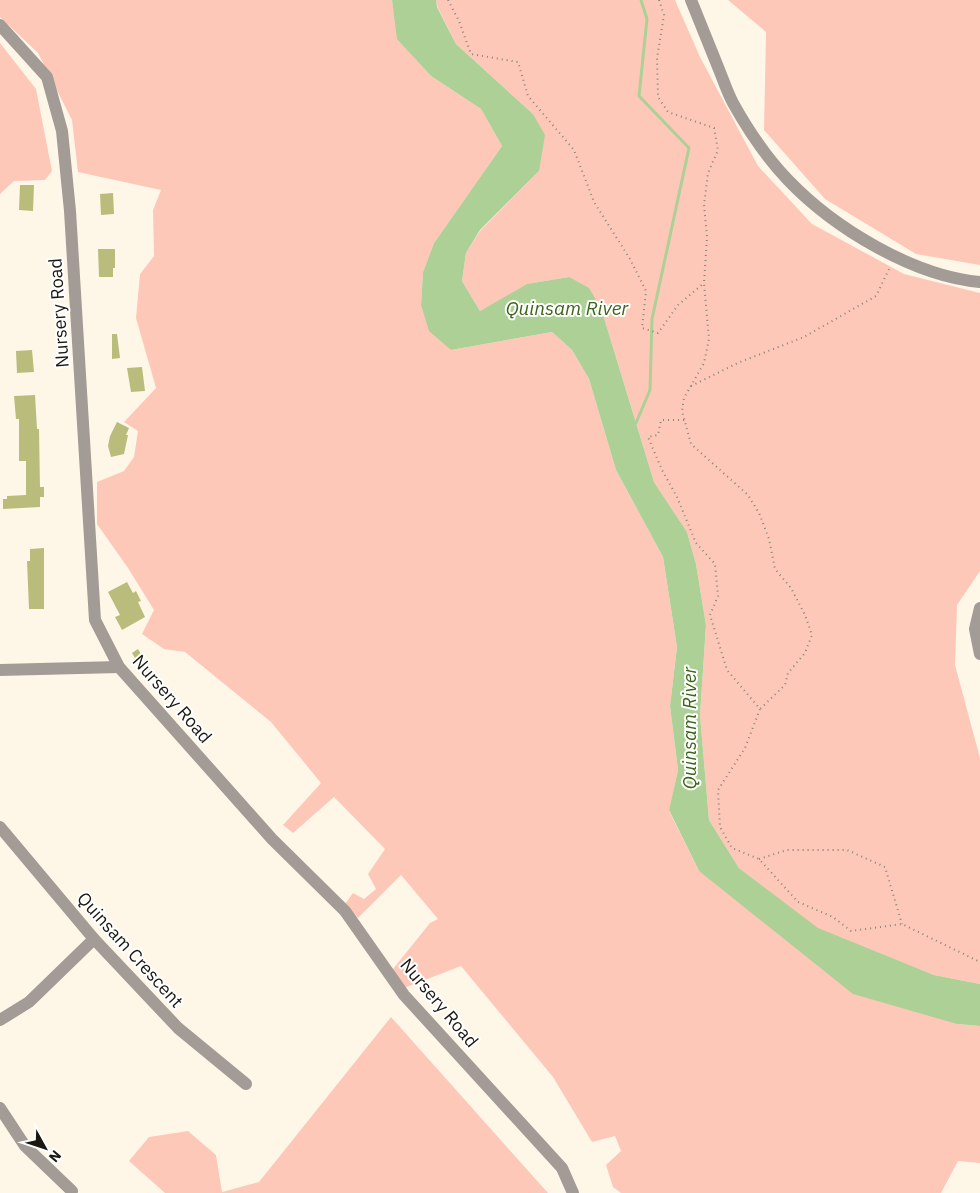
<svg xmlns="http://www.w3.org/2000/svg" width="980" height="1193" viewBox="0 0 980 1193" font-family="'IBM Plex Sans',sans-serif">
  <rect width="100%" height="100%" fill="#fef7e8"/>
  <g fill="#fec8b9">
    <polygon points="0,0 392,0 398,39 431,76 481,109 502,146 434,243 423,272 421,305 451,350 552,332 572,350 589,379 616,470 663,557 677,647 670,706 678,770 669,811 699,871 957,1024 980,1026 980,1163 958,1161 941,1193 621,1193 613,1187 606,1165 621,1151 615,1136 592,1142 553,1077 461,966 404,988 393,969 430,923 438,919 401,875 358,918 345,904 353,893 364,899 376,889 368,874 385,849 334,797 293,833 283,825 321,783 271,722 185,652 164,649 142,634 154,610 128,568 97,524 97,482 124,471 134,457 138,431 124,422 156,388 136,318 140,274 154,256 153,210 161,190 78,172 72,120 38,53 0,17"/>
    <polygon points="436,0 675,0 700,57 758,166 812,224 904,274 980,293 980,571 957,605 955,665 980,758 980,984 934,975 818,929 739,868 709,820 700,715 706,625 696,564 687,532 654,482 601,308 569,277 528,284 480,311 462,281 466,253 480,231 539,171 533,114 456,44 437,6"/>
    <polygon points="728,0 980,0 980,265 916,254 825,199 764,130 766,32"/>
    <polygon points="0,43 36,89 52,171 45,180 14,181 0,194"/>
    <polygon points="391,1017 548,1193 165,1193 129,1161 149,1137 188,1131 216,1155 222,1192 259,1182"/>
  </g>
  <polygon fill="#add097" points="392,0 436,0 437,7 456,44 533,114 545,135 539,171 480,230 466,253 462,281 480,311 527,284 569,277 589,288 601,308 654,482 687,532 696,564 706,625 700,715 709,820 739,868 818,928 934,975 980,984 980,1026 957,1024 853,994 699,871 669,810 678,770 670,706 677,647 663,557 616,470 589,379 572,350 552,332 451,350 429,331 421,305 423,272 434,243 502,146 481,109 431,76 397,39"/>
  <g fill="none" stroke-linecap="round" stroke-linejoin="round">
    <polyline stroke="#add097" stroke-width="3" points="636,423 650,390 652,319 689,148 639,96 647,19 641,0"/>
  </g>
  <g fill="#babc7b">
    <polygon points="20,185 34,185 33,211 19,210"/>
    <polygon points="113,193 114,214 101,215 100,194"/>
    <polygon points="98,249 115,249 115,268 113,268 113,277 99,277"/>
    <polygon points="112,334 117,334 120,358 112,359"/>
    <polygon points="32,350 34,372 17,373 16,351"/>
    <polygon points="142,367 145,391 131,392 127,368"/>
    <polygon points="35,395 37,429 39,429 40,487 44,487 44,497 40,497 40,507 3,509 3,499 7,499 7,496 26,495 26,461 19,461 19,419 16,419 14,396"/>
    <polygon points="117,422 129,428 126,435 128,435 124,454 111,457 108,446 110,436"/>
    <polygon points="44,548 44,609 29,609 27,561 30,561 30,549"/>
    <polygon points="127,582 133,593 136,591 141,601 138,602 145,617 122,630 115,617 120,615 108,592"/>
    <polygon points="138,649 151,671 145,675 132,653"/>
  </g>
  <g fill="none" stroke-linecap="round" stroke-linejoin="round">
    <g stroke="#89847a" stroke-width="2" stroke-dasharray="1 4" stroke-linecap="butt">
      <polyline points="448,0 459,21 471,54 518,62 528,96 574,150 594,202 630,259 646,291 642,328 658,333 678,305 704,283"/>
      <polyline points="659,0 664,15 657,58 658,97 668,112 714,128 718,150 708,173 704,205 707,237 704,283 709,339 704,363 684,398 682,411 691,444 748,495 759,513 769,539 775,569 791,588 805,615 812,635 805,653 788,673 785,685 760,709"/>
      <polyline points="691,386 740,362 804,337 876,296 890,267"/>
      <polyline points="684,420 661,420 658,435 648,437 662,470 677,497 696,543 715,564 718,596 710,615 727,670 760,709 745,748 718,790 720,827 732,848 759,859 798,902 833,917 851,931 902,924 980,962"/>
      <polyline points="759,859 787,850 847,850 885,867 902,924"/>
    </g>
    <g stroke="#a39b96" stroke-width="12">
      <path d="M691 0C700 22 709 45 718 67 723 79 727 92 733 103 748 130 766 157 788 180 834 228 913 276 980 282"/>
      <polyline points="0,25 47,77 62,131 70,211 95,620 119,667 272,839 345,911 404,995 562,1168 573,1193"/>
      <polyline points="980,608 975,629 980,654"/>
      <polyline points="0,670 119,667"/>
      <polyline points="0,827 94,939 178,1028 246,1084"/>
      <polyline points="0,1020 29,1002 94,939"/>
      <polyline points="0,1108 25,1146 72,1191"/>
    </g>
  </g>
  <g text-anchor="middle" stroke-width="4" stroke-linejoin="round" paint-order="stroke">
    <g font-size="18" fill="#1b1812" stroke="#fff">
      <text transform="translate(59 313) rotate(-94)" y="6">Nursery Road</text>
      <text transform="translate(172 699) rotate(49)" y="6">Nursery Road</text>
      <text transform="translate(130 950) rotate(48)" y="6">Quinsam Crescent</text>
      <text transform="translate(439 1003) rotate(50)" y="6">Nursery Road</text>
    </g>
    <g font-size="19" font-style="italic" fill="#3b6517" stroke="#fff">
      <text x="567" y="315">Quinsam River</text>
      <text transform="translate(689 728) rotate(-90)" y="7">Quinsam River</text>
    </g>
  </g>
  <g transform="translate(45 1148) rotate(130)" stroke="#ffffff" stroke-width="4" paint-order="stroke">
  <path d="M0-4L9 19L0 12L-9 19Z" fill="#1b1812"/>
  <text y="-8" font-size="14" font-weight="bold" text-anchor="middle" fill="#1b1812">N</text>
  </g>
</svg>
